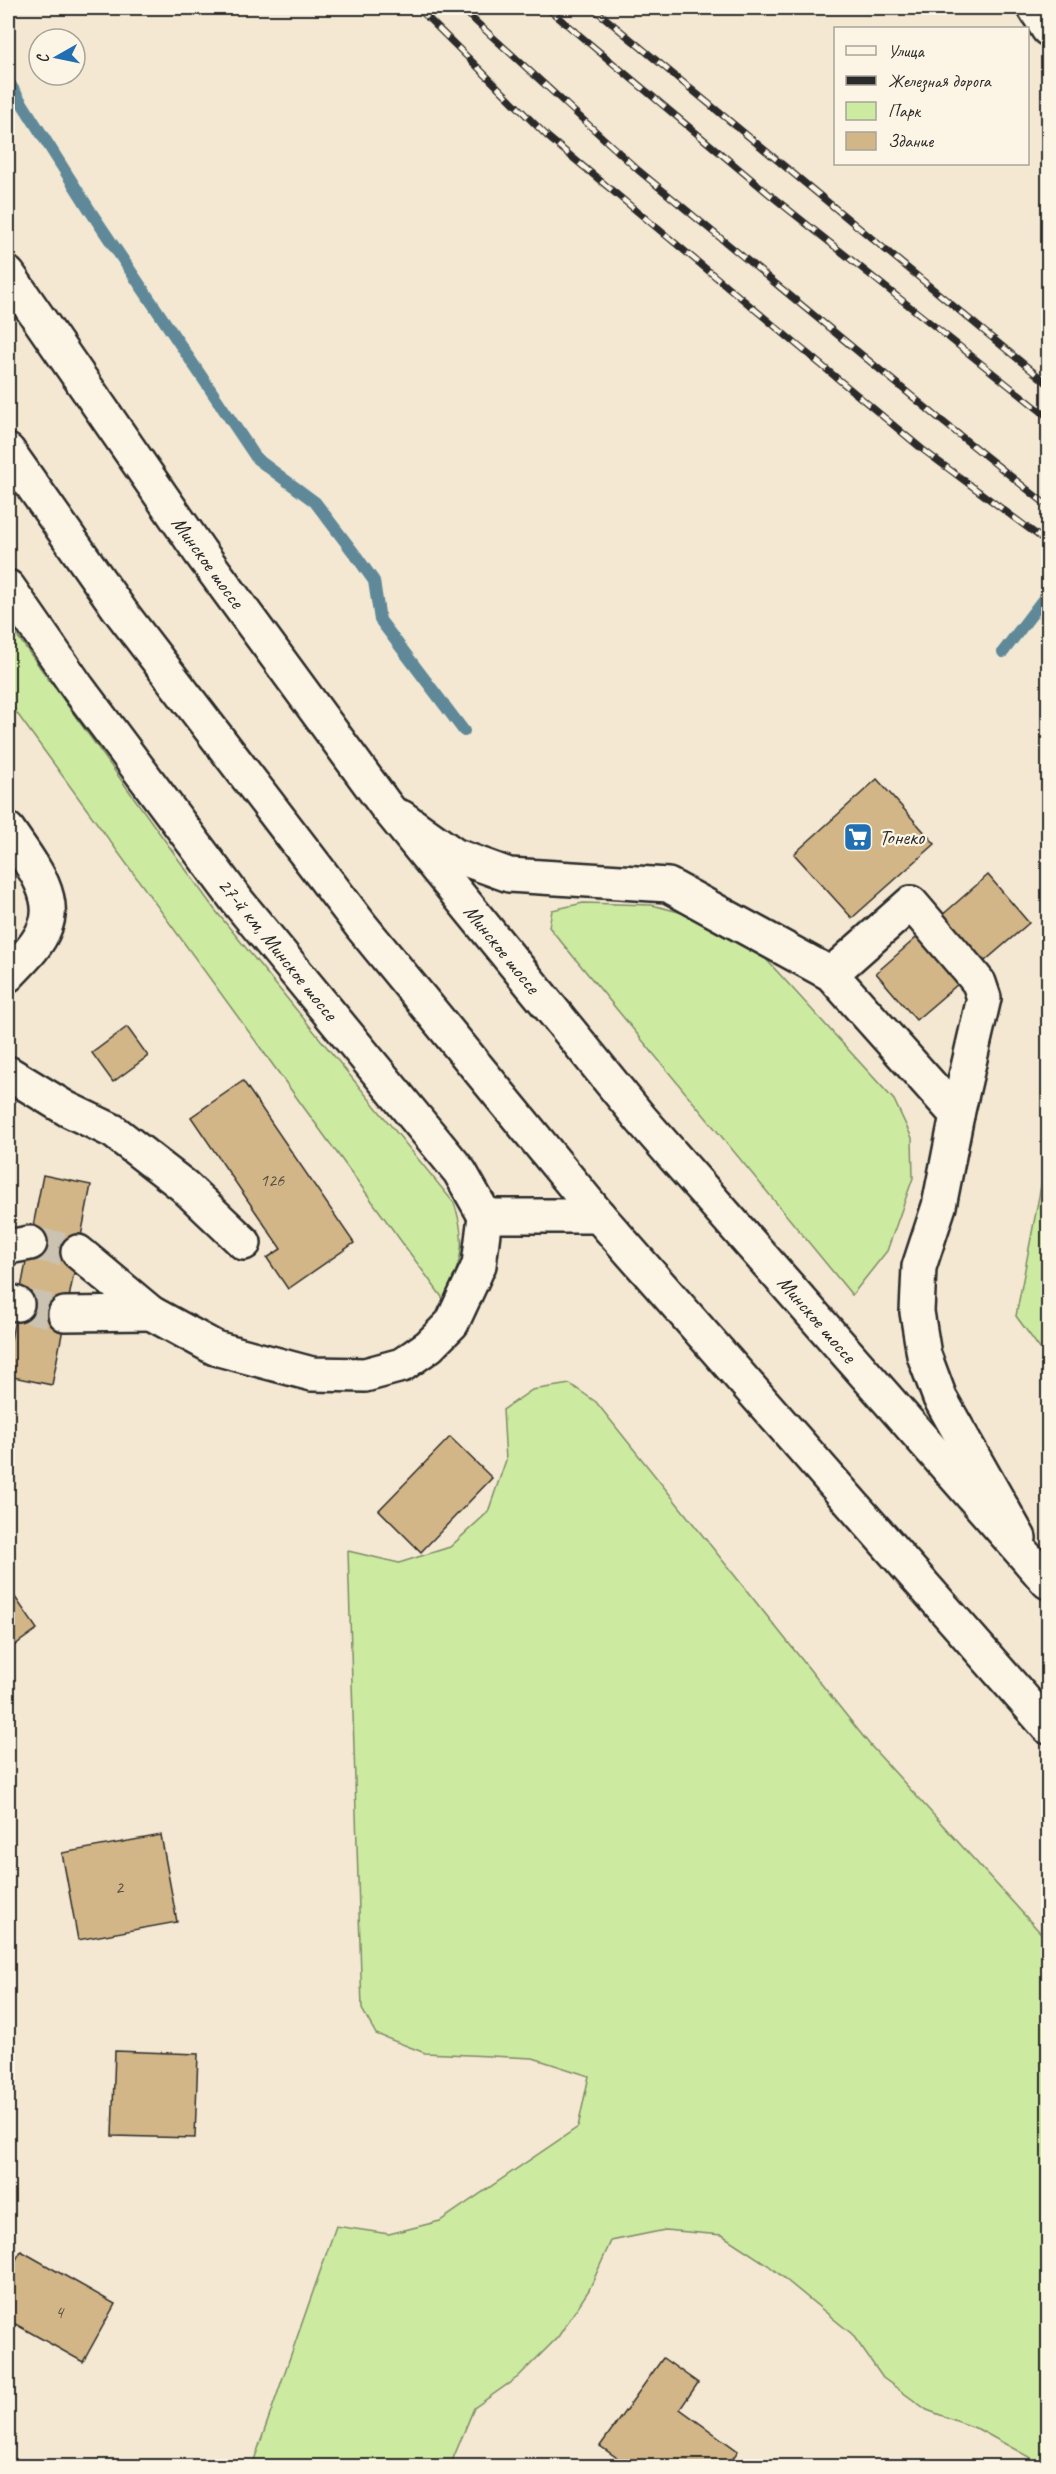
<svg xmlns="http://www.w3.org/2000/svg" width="1056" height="2474" viewBox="0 0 1056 2474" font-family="Caveat,sans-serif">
  <rect width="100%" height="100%" fill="#f4e8d2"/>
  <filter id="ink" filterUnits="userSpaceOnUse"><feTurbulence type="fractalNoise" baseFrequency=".0167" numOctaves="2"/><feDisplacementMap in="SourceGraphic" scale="12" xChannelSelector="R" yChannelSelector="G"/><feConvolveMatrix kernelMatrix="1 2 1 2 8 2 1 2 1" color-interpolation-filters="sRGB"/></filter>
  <g filter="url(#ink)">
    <g fill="#cdeaa1" stroke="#7c8a66" stroke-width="1.5">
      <path d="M8 623 215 910 454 1203C468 1243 461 1263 444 1300L8 701Z"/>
      <polygon points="583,903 652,905 698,917 731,932 764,957 894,1100 912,1138 913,1178 887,1251 852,1295 549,927 552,910"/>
      <polygon points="1048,1158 1048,1360 1016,1316 1045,1165"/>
      <polygon points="570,1384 596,1402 870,1745 1048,1941 1048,2466 1037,2466 1029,2457 978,2429 927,2410 883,2378 852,2334 768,2265 722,2235 665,2230 611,2241 589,2290 558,2337 518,2377 474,2408 450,2466 252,2466 336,2226 389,2234 440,2221 578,2127 589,2076 533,2058 425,2053 376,2034 362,2009 348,1551 399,1563 450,1547 488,1512 506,1460 503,1410 532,1390"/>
    </g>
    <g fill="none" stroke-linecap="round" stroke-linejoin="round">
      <g stroke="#5f8999" stroke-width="12">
        <polyline points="8,81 91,212 257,459 315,502 357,557 374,581 380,620 464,731"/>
        <polyline points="1003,652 1048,593"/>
      </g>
    </g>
    <g fill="#d2b687" stroke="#2b2b2b" stroke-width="1.5">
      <polygon points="877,779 935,844 852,918 794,854"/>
      <polygon points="8,868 12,894 8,910"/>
      <polygon points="988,875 1029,923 916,1020 876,973"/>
      <polygon points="127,1027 148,1056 113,1082 92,1053"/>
      <polygon points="243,1081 354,1243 288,1289 267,1258 281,1249 191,1117"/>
      <polygon points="43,1175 91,1185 52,1385 8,1376 8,1355"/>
      <polygon points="450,1437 492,1478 421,1552 379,1510"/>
      <polygon points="8,1587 37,1629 8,1650"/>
      <polygon points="161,1835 177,1922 78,1940 62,1853"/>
      <polygon points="115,2051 198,2054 195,2138 112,2136"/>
      <polygon points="21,2251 115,2304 83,2362 8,2320 8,2274"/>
      <polygon points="663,2358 698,2383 680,2409 738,2451 728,2466 629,2466 600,2446"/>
    </g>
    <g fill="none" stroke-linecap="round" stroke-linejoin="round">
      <g stroke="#ccc2b1" stroke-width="33" stroke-dasharray="33 16" stroke-linecap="butt">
        <polyline points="30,1243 78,1252"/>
        <polyline points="17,1304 65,1314"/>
      </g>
      <g stroke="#2b2b2b" stroke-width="38">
        <g id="minor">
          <polyline points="1035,8 1048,29"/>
          <polyline points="8,587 78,688 238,902 460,1172 485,1216 599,1216"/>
          <polyline points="401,817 454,855 509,875 668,885 831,974 957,1115 939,1206 919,1267 917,1312 924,1355 940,1398 1019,1538"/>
          <path d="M8 830C25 856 59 894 45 927 38 946 21 961 8 975"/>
          <polyline points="831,974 911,903 971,973 979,983 984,998 957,1115"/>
          <polyline points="8,1073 67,1109 113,1131 184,1186 244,1243"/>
          <polyline points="8,1247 30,1243"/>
          <polyline points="78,1252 151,1313 215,1348 312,1374 365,1375 402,1365 429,1346 452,1323 479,1265 485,1216"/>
          <polyline points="8,1301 17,1304"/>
          <polyline points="65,1314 151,1313"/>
        </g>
      </g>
      <g stroke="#2b2b2b" stroke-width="38">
        <g id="highway">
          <polyline points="8,274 200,552 386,806 641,1119 1048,1582"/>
          <polyline points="8,451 121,612 362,927 599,1216 1048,1727"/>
        </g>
      </g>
      <use href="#minor" stroke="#fcf5e5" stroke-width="33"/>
      <use href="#highway" stroke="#fcf5e5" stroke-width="33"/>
      <g stroke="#2b2b2b" stroke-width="7">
        <g id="rail">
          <polyline points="418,8 548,137 922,449 1048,543"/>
          <polyline points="461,8 638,170 942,421 1048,506"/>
          <polyline points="547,8 769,194 1048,417"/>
          <polyline points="593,8 1048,384"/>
        </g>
      </g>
      <use href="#rail" stroke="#fcf5e5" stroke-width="4.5" stroke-dasharray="14" stroke-linecap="butt"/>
    </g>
  </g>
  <defs>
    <g id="supermarket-square" transform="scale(1.5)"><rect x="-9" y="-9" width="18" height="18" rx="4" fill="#1f6fb2" stroke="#fcf5e5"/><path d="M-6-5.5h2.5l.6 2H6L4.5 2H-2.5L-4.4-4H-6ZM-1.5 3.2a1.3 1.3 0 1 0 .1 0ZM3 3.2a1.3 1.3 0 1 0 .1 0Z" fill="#fff"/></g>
  </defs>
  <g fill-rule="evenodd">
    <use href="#supermarket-square" x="858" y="837"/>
  </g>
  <g text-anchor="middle" stroke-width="4.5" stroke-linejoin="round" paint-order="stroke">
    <g font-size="18" fill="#554e42">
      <text x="272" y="1186">126</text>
      <text x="119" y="1893">2</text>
      <text x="59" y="2318">4</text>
    </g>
    <g font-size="21" fill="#2b2b2b" stroke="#fcf5e5">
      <text transform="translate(208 562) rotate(54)" y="7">Минское шоссе</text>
      <text transform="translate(278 949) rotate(51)" y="7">27-й км, Минское шоссе</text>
      <text transform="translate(502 949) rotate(51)" y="7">Минское шоссе</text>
      <text transform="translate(817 1319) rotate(49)" y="7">Минское шоссе</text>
    </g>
    <g font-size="21" fill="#2b2b2b" stroke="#fcf5e5" text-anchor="start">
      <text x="879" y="844">Тонеко</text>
    </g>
  </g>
  <rect width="1056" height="2474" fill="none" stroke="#fcf5e5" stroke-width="30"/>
  <rect x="15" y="15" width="1026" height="2444" fill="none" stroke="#2b2b2b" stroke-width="2" filter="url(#ink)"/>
  <rect x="834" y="27" width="195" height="138" fill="#fcf5e5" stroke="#a8a49b" stroke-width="1.5"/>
  <rect x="846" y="46" width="30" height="9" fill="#fcf5e5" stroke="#a8a49b" stroke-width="1.5"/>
  <text x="888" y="57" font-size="18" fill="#2b2b2b">Улица</text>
  <rect x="846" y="76" width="30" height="9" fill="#2b2b2b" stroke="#a8a49b" stroke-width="1.5"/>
  <text x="888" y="87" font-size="18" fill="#2b2b2b">Железная дорога</text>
  <rect x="846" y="102" width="30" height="18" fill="#cdeaa1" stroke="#a8a49b" stroke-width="1.5"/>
  <text x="888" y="117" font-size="18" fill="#2b2b2b">Парк</text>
  <rect x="846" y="132" width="30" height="18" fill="#d2b687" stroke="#a8a49b" stroke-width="1.5"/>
  <text x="888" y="147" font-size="18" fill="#2b2b2b">Здание</text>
  <g transform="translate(57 57) rotate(261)"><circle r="28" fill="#fcf5e5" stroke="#a8a49b" stroke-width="1.5"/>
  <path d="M0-4.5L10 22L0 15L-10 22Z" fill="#1f6fb2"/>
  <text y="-9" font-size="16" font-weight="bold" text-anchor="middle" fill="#2b2b2b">С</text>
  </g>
</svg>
